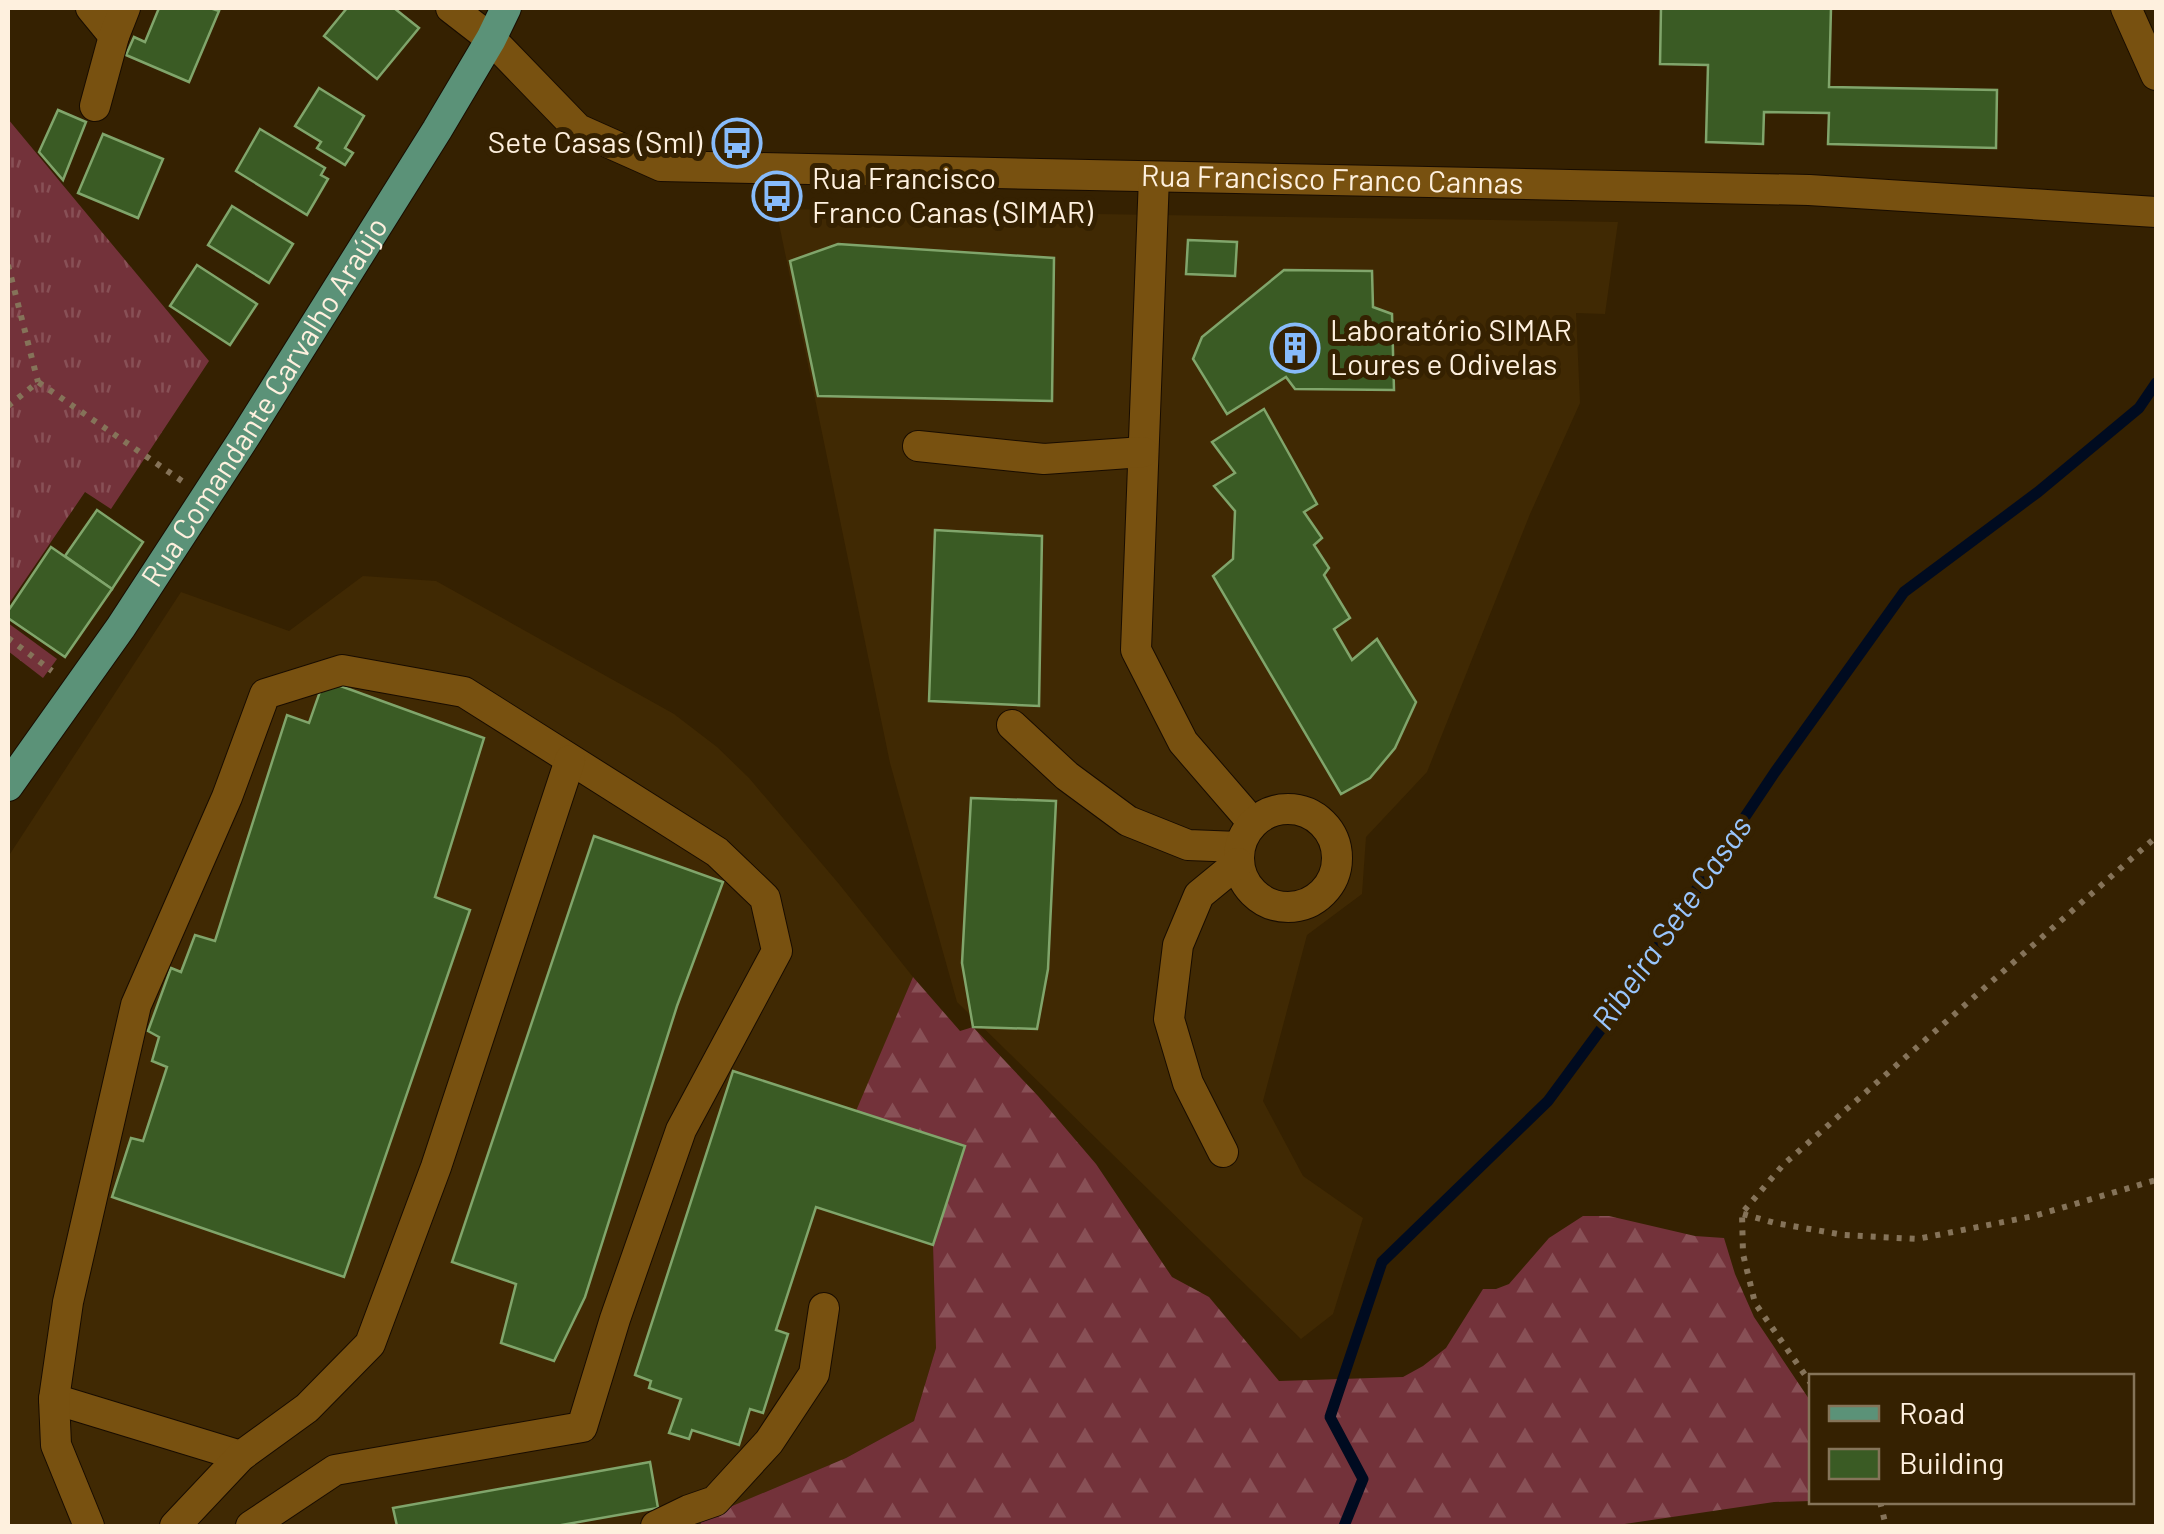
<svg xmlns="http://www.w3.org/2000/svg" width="2164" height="1534" viewBox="0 0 2164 1534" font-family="Barlow,sans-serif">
  <defs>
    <pattern id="grass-tufts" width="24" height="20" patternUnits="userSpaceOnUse" patternTransform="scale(2.5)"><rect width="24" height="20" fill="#73323a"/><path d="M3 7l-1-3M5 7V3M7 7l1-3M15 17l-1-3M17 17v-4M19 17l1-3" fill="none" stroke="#885056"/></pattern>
    <pattern id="forest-firs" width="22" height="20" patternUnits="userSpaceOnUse" patternTransform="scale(2.5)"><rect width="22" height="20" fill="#73323a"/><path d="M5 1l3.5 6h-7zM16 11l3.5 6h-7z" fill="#885056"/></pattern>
  </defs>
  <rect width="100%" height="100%" fill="#352101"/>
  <g fill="#402903">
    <polygon points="776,209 1618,222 1605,314 1576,313 1580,403 1530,514 1427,772 1366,837 1362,894 1307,935 1263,1101 1303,1176 1363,1218 1333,1314 1301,1339 957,1002 890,763"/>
    <polygon points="363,576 436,581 674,714 717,747 749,778 839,884 913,977 857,1111 965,1146 933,1245 936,1348 914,1421 846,1458 685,1526 8,1526 8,857 181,592 289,631"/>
  </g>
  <g fill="url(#grass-tufts)">
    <polygon points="8,119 209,361 111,509 85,492 8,605"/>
    <polygon points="8,623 57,659 43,678 8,651"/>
  </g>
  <polygon fill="url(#forest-firs)" points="913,977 960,1031 973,1027 1038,1096 1096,1164 1172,1277 1209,1297 1279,1381 1403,1377 1423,1366 1446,1348 1483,1289 1496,1289 1509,1284 1549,1238 1583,1216 1609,1216 1695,1236 1724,1238 1735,1274 1754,1317 1811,1402 1811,1501 1774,1502 1611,1526 702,1526 699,1520 846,1458 914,1421 936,1348 933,1245 965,1147 856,1111"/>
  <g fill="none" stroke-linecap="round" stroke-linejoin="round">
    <polyline stroke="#000b20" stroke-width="11" points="1344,1526 1363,1479 1330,1417 1382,1262 1548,1101 1621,1002 1775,772 1904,592 2038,492 2139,408 2156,383"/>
  </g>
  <g fill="#3a5b24" stroke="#80a56b" stroke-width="2.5">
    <polygon points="159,8 210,8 219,11 189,82 126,55 134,37 145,42"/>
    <polygon points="347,8 394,8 419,28 377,79 324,36"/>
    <polygon points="1661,8 1831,8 1829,87 1997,90 1996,148 1828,144 1829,113 1764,112 1763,144 1706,142 1708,65 1660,64"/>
    <polygon points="319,88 364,116 345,148 353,153 345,165 317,148 321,142 295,126"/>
    <polygon points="58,110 86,122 63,180 39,152"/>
    <polygon points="260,129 325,168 321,175 328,179 307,215 236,171"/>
    <polygon points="103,134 163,159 138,218 78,193"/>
    <polygon points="232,206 293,244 269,283 208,245"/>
    <polygon points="1188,240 1237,242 1235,276 1186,274"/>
    <polygon points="838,244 1054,258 1052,401 818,396 790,261"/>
    <polygon points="197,265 257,304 230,345 170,306"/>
    <polygon points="1284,270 1372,271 1373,307 1392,314 1394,390 1295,389 1286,377 1227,414 1193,359 1202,337"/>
    <polygon points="1264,409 1317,504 1304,512 1322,538 1314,545 1329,568 1324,575 1350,618 1334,629 1352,660 1377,639 1416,702 1395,748 1370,778 1341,794 1213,576 1233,559 1235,511 1214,486 1235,473 1212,442"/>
    <polygon points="97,510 143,542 112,589 65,556"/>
    <polygon points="935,530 1042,536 1039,706 929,701"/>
    <polygon points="51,547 112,589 65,657 8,618 8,611"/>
    <polygon points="324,680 484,738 435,897 470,910 344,1277 112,1197 131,1138 143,1141 167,1067 152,1061 159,1037 148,1031 171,968 181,972 195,935 215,941 287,715 309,723"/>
    <polygon points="971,798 1056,801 1048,969 1037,1029 973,1027 962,963"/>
    <polygon points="594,836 723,882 677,1006 585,1297 554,1361 501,1343 516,1284 452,1262"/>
    <polygon points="733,1071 965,1146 933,1245 816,1207 776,1330 788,1334 763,1413 750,1409 739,1445 692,1430 689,1439 669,1433 681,1399 649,1388 651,1381 635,1375"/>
    <polygon points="650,1462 658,1508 556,1526 397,1526 393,1508"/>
  </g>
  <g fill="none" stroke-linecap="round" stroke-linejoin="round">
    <g stroke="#180c00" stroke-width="32">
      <g id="minor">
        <polyline points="91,8 114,36"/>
        <path id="s1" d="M451 8 491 39 578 129 661 166 1809 190 2156 212"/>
        <polyline points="2126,8 2156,75"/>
        <polyline points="95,106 114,36 125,8"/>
        <polyline points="1154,177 1136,650 1183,742 1253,823"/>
        <polyline points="918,446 1044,459 1143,452"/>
        <polyline points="1012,725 1067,776 1128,821 1188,845 1239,847"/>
        <circle cx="1288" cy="858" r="49"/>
        <polyline points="1223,1152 1188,1083 1169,1019 1178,945 1199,895 1238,863"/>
        <polyline points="54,1399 241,1456"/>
        <polyline points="89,1526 56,1445 54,1399 68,1302 136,1005 227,797 265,694 342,670 464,692 717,852 765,898 777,951 681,1130 615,1319 582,1427 335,1470 251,1526"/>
        <polyline points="175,1526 241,1456 307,1408 370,1344 436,1167 570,760"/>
        <polyline points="656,1526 689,1510 715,1501 769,1442 814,1374 824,1308"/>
      </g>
    </g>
    <g stroke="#180c00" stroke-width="32">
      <g id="major">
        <path id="s2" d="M8 786 121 627 246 435 437 130 491 39 506 8"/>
      </g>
    </g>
    <g stroke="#857359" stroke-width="6" stroke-dasharray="5 8" stroke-linecap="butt">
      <polyline points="8,265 38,382"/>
      <polyline points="8,406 38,382 182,481"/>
      <polyline points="8,638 52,671"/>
      <polyline points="1743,1214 1775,1223 1844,1235 1917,1239 2034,1216 2156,1180"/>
      <polyline points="1812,1385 1755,1303 1743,1254 1742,1213 1783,1165 2156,837"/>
      <polyline points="1880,1502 1886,1526"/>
    </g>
    <use href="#minor" stroke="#785110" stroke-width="30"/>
    <use href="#major" stroke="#5b9278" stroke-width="30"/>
  </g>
  <defs>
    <g id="bus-ring" transform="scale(2.5)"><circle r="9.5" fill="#352101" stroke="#87bbfb" stroke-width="1.5"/><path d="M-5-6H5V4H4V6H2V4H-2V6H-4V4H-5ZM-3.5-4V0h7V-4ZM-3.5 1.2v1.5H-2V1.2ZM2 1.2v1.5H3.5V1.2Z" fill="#87bbfb"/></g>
    <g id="building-ring" transform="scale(2.5)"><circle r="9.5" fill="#352101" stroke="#87bbfb" stroke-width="1.5"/><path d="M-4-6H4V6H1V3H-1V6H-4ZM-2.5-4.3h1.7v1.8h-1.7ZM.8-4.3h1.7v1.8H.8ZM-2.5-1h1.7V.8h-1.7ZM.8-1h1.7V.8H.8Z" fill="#87bbfb"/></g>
  </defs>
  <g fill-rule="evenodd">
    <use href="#bus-ring" x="737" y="143"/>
    <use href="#bus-ring" x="777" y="196"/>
    <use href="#building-ring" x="1295" y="348"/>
  </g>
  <g text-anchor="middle" stroke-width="10" stroke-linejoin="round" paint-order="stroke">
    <g font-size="30" fill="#fef0de" stroke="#352101" text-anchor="start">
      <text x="702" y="153" text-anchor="end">Sete Casas (Sml)</text>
      <text x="812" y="189">Rua Francisco<tspan x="812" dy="34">Franco Canas (SIMAR)</tspan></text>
      <text x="1330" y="341">Laboratório SIMAR<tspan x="1330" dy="34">Loures e Odivelas</tspan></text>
    </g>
    <g font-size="30" fill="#fef0de" stroke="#352101">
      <text dy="10" stroke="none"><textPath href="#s1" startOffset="938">Rua Francisco Franco Cannas</textPath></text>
      <text dy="10" stroke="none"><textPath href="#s2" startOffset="462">Rua Comandante Carvalho Araújo</textPath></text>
    </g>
    <g font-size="32" font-style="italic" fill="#99c5fc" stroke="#352101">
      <text transform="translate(1672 923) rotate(-55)" y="11">Ribeira Sete Casas</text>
    </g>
  </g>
  <rect width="2164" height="1534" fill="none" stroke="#fef0de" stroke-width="20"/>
  <rect x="1809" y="1374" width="325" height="130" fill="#352101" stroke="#857459" stroke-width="2.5"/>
  <rect x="1829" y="1406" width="50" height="15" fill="#5b9278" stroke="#857459" stroke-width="2.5"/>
  <text x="1899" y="1424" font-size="30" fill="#fef0de">Road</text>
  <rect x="1829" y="1449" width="50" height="30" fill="#3a5b24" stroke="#857459" stroke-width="2.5"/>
  <text x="1899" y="1474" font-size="30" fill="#fef0de">Building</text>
</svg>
